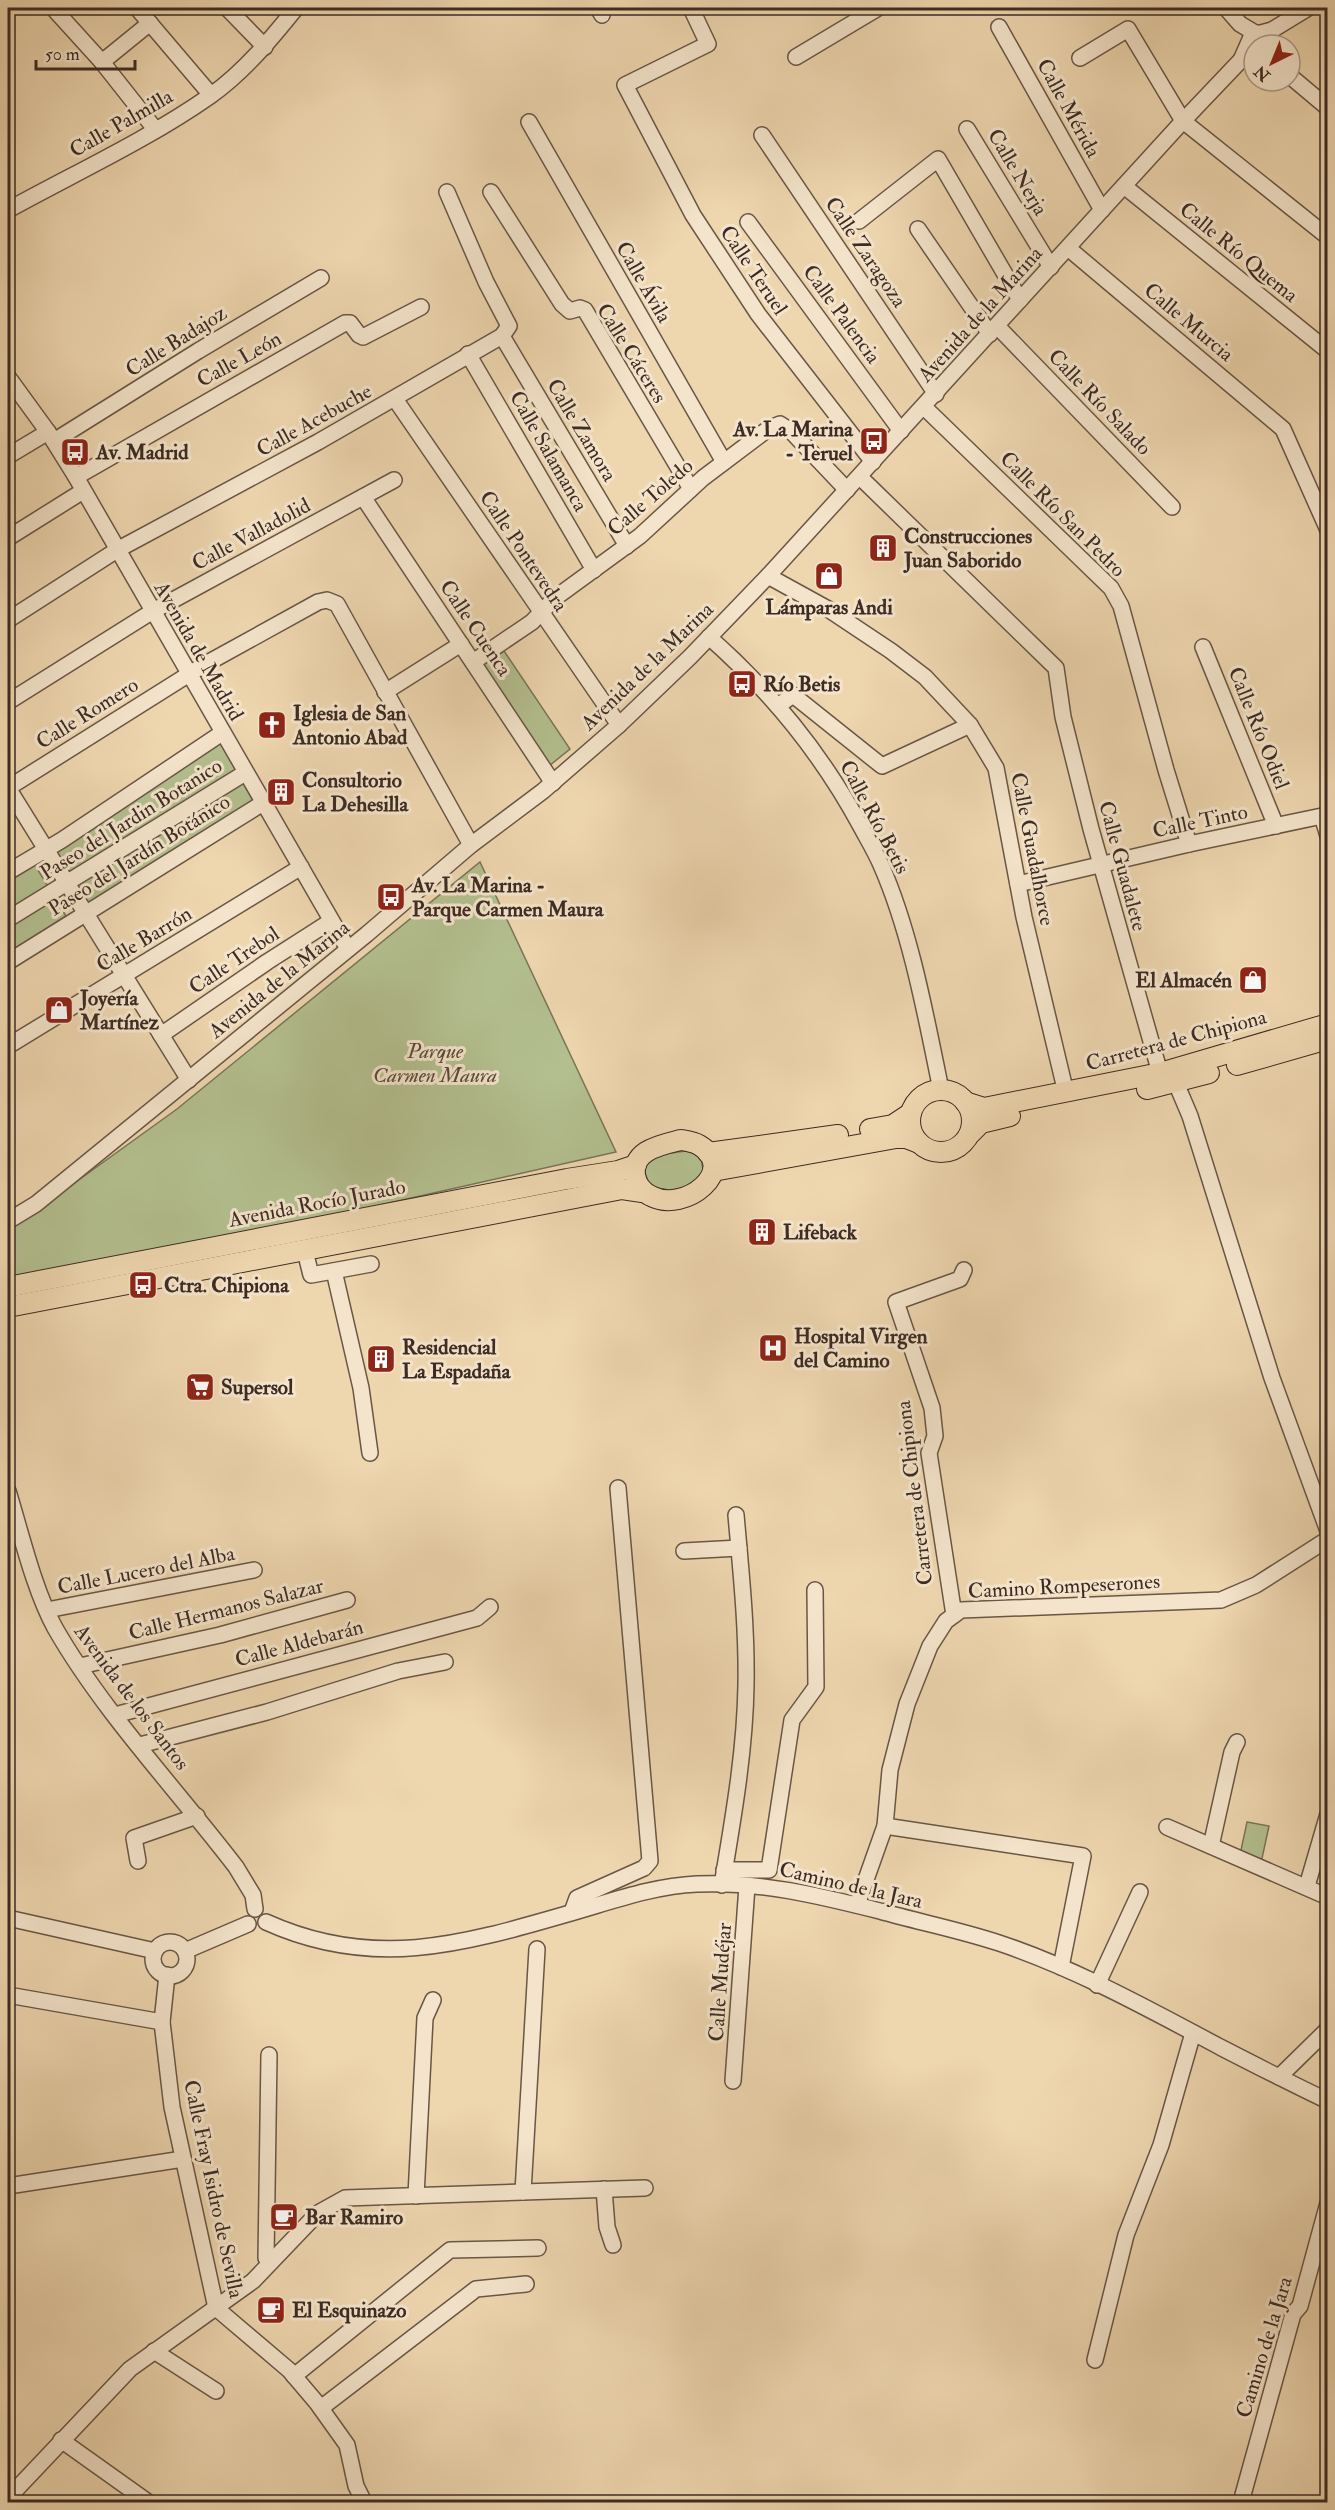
<svg xmlns="http://www.w3.org/2000/svg" width="1335" height="2510" viewBox="0 0 1335 2510" font-family="'IM FELL Double Pica',serif">
  <rect width="100%" height="100%" fill="#eed6af"/>
  <filter id="stains"><feTurbulence type="fractalNoise" baseFrequency=".00333" numOctaves="4"/><feColorMatrix values="0 0 0 0 .2 0 0 0 0 .09 0 0 0 0 .02 0 0 0 .5 -.17"/></filter>
  <radialGradient id="worn" r=".72"><stop offset=".6" stop-color="#630" stop-opacity="0"/><stop offset="1" stop-color="#630" stop-opacity=".3"/></radialGradient>
  <g fill="#b3bf8f" stroke="#787559" stroke-width="1.5">
    <polygon points="504,651 570,749 549,766 481,665"/>
    <polygon points="222,733 263,803 85,913 45,849"/>
    <polygon points="480,862 616,1152 220,1241 8,1280 8,1231 177,1109"/>
    <polygon points="35,865 66,916 8,954 8,882"/>
    <path d="M687 1151 695 1152 701 1158 704 1175 693 1186 661 1192 653 1190C630 1156 661 1154 687 1151Z"/>
    <polygon points="1247,1822 1269,1826 1261,1863 1242,1856 1241,1850"/>
  </g>
  <g fill="none" stroke-linecap="round" stroke-linejoin="round">
    <g stroke="#695646" stroke-width="18">
      <g id="minor">
        <polyline points="53,8 102,62 155,129"/>
        <polyline points="137,8 211,95"/>
        <polyline points="227,8 265,47"/>
        <polyline points="598,8 602,15"/>
        <polyline points="691,8 708,44 625,85 693,215 758,314 873,462"/>
        <polyline points="1226,8 1240,24 1255,33"/>
        <polyline points="999,27 1102,210"/>
        <polyline points="1261,33 1272,30 1308,8"/>
        <polyline points="796,57 878,8"/>
        <polyline points="1080,58 1128,29 1183,121 1328,237"/>
        <polyline points="1241,60 1252,35 1258,33 1264,35 1268,45"/>
        <polyline points="102,62 150,23"/>
        <polyline points="1290,76 1328,108"/>
        <polyline points="529,122 724,462"/>
        <polyline points="967,129 1051,267"/>
        <polyline points="762,135 936,394"/>
        <polyline points="1124,186 1328,351"/>
        <polyline points="491,192 562,304 570,311 580,308 585,310 691,489"/>
        <path d="M8 210C75 173 147 140 210 96 244 72 271 39 296 8"/>
        <polyline points="859,221 938,159 1020,300"/>
        <polyline points="748,222 901,431"/>
        <polyline points="918,229 990,334"/>
        <polyline points="1068,248 1283,429 1328,530"/>
        <polyline points="997,326 1172,507"/>
        <polyline points="502,336 627,546"/>
        <polyline points="468,354 594,570"/>
        <polyline points="8,377 48,432 76,477 348,949"/>
        <polyline points="395,399 619,725"/>
        <polyline points="924,407 1111,588 1121,606 1166,770 1189,844"/>
        <polyline points="54,441 198,351 321,278"/>
        <polyline points="8,456 48,432"/>
        <polyline points="76,477 345,323 350,323 359,335 363,337 421,307"/>
        <polyline points="860,477 1056,668 1063,717 1091,829 1160,1073"/>
        <polyline points="363,497 553,783"/>
        <polyline points="8,538 83,491"/>
        <polyline points="768,576 828,609 891,651 925,677 970,725 996,768 1024,917 1066,1093"/>
        <polyline points="8,620 117,550 318,442 502,336 509,326 486,282 447,192"/>
        <path d="M709 637C770 691 821 753 860 825 867 838 875 851 881 865 911 933 926 1017 941 1090"/>
        <polyline points="1203,647 1276,826"/>
        <polyline points="473,662 532,622 555,598 640,536 703,478 768,429 780,424 791,431 847,490"/>
        <polyline points="385,692 461,644"/>
        <polyline points="8,702 153,611 394,480"/>
        <polyline points="778,706 793,695 882,766 970,725"/>
        <polyline points="8,872 62,840 222,733"/>
        <polyline points="1018,884 1189,844 1322,816 1328,836"/>
        <polyline points="8,919 245,773"/>
        <polyline points="8,962 263,803"/>
        <polyline points="161,1035 267,962 331,921"/>
        <polyline points="8,1046 301,867"/>
        <polyline points="189,1080 8,788 202,666 318,602 327,600 337,604 471,845"/>
        <polyline points="1176,1083 1190,1116 1272,1378 1328,1531"/>
        <polyline points="8,1221 36,1204 367,934 471,845 543,791 619,725 690,657 768,576 1183,121 1241,60 1253,52"/>
        <polyline points="305,1251 311,1275 371,1264"/>
        <polyline points="334,1271 361,1388 370,1453"/>
        <path d="M8 1491C21 1533 34 1590 55 1628 103 1712 178 1791 236 1867L253 1895 255 1909"/>
        <polyline points="684,1551 739,1548"/>
        <polyline points="47,1610 254,1570"/>
        <polyline points="954,1615 929,1453 935,1436 932,1408 896,1302 960,1279 964,1270"/>
        <polyline points="80,1666 220,1635 347,1600"/>
        <polyline points="115,1715 477,1618 490,1607"/>
        <polyline points="140,1745 267,1712 398,1671 445,1662"/>
        <polyline points="885,1826 1083,1856 1061,1967"/>
        <polyline points="1167,1827 1328,1897"/>
        <polyline points="1211,1846 1232,1752 1237,1742"/>
        <polyline points="138,1861 134,1838 197,1816"/>
        <polyline points="724,1870 769,1870 792,1720 816,1687 815,1590"/>
        <path d="M722 1885C733 1819 745 1752 746 1685 747 1628 741 1572 736 1515"/>
        <polyline points="1307,1886 1328,1814"/>
        <polyline points="857,1905 885,1826 890,1770 907,1704 930,1646 946,1621 961,1610 1221,1600 1256,1585 1328,1539"/>
        <polyline points="572,1912 577,1898 644,1868 650,1861 618,1488"/>
        <polyline points="8,1918 155,1951"/>
        <path d="M266 1922C372 1970 460 1945 567 1914 610 1902 652 1886 697 1884 760 1881 820 1896 880 1911 919 1922 960 1930 999 1943 1077 1969 1150 2010 1222 2048 1257 2066 1292 2084 1328 2101"/>
        <circle cx="170" cy="1959" r="17"/>
        <polyline points="185,1951 248,1924"/>
        <polyline points="167,1975 162,2022 172,2107 216,2308 289,2370 317,2403 347,2445 356,2486 364,2502"/>
        <polyline points="1097,1985 1140,1892"/>
        <polyline points="8,1995 162,2022"/>
        <polyline points="269,2055 266,2258 271,2262"/>
        <polyline points="1279,2077 1328,2029"/>
        <polyline points="733,2081 747,1886"/>
        <polyline points="8,2186 183,2159"/>
        <polyline points="604,2189 607,2227 613,2245"/>
        <polyline points="523,2192 537,1949"/>
        <polyline points="416,2196 425,2018 433,2000"/>
        <polyline points="154,2351 216,2391"/>
        <polyline points="1095,2360 1126,2235 1161,2145 1193,2033"/>
        <polyline points="294,2376 450,2250 538,2248"/>
        <polyline points="321,2408 476,2289 526,2284"/>
        <polyline points="61,2440 148,2502"/>
        <polyline points="8,2498 130,2369 253,2281 318,2213 345,2198 645,2188"/>
        <polyline points="1241,2502 1293,2314 1300,2306 1328,2203"/>
      </g>
    </g>
    <g stroke="#3d2b23" stroke-width="22">
      <g id="major">
        <polyline points="1237,1065 1328,1039"/>
        <polyline points="1147,1089 1209,1073"/>
        <circle cx="941" cy="1121" r="31"/>
        <polyline points="965,1102 984,1108 1160,1073 1328,1024"/>
        <polyline points="870,1129 893,1125 911,1113"/>
        <polyline points="970,1134 981,1123 1010,1116"/>
        <path d="M681 1140C687 1141 694 1142 699 1145 740 1169 685 1214 651 1196 633 1187 628 1164 646 1152 657 1145 669 1143 681 1140Z"/>
        <polyline points="708,1153 838,1135"/>
        <polyline points="713,1171 896,1138 906,1138 919,1143"/>
        <polyline points="8,1287 567,1179 618,1171 636,1165"/>
        <polyline points="8,1307 622,1189 642,1192"/>
      </g>
    </g>
    <use href="#minor" stroke="#f4e4cb" stroke-width="15"/>
    <use href="#major" stroke="#eed6af" stroke-width="20"/>
  </g>
  <defs>
    <g id="bus-square" transform="scale(1.5)"><rect x="-9" y="-9" width="18" height="18" rx="4" fill="#8f2418" stroke="#f4e4cb"/><path d="M-5-6H5V4H4V6H2V4H-2V6H-4V4H-5ZM-3.5-4V0h7V-4ZM-3.5 1.2v1.5H-2V1.2ZM2 1.2v1.5H3.5V1.2Z" fill="#fff"/></g>
    <g id="building-square" transform="scale(1.5)"><rect x="-9" y="-9" width="18" height="18" rx="4" fill="#8f2418" stroke="#f4e4cb"/><path d="M-4-6H4V6H1V3H-1V6H-4ZM-2.5-4.3h1.7v1.8h-1.7ZM.8-4.3h1.7v1.8H.8ZM-2.5-1h1.7V.8h-1.7ZM.8-1h1.7V.8H.8Z" fill="#fff"/></g>
    <g id="shop-square" transform="scale(1.5)"><rect x="-9" y="-9" width="18" height="18" rx="4" fill="#8f2418" stroke="#f4e4cb"/><path d="M-5-2.5h2.3a2.7 3.5 0 0 1 5.4 0H5L5.5 6h-11ZM-1.5-2.5h3a1.5 2.3 0 0 0-3 0Z" fill="#fff"/></g>
    <g id="church-square" transform="scale(1.5)"><rect x="-9" y="-9" width="18" height="18" rx="4" fill="#8f2418" stroke="#f4e4cb"/><path d="M-1.2-6h2.4v3.5h3.3v2.4h-3.3V6h-2.4V-.1h-3.3v-2.4h3.3Z" fill="#fff"/></g>
    <g id="hospital-square" transform="scale(1.5)"><rect x="-9" y="-9" width="18" height="18" rx="4" fill="#8f2418" stroke="#f4e4cb"/><path d="M-5-5h3v3.5h4V-5h3V5h-3V1.5h-4V5h-3Z" fill="#fff"/></g>
    <g id="supermarket-square" transform="scale(1.5)"><rect x="-9" y="-9" width="18" height="18" rx="4" fill="#8f2418" stroke="#f4e4cb"/><path d="M-6-5.5h2.5l.6 2H6L4.5 2H-2.5L-4.4-4H-6ZM-1.5 3.2a1.3 1.3 0 1 0 .1 0ZM3 3.2a1.3 1.3 0 1 0 .1 0Z" fill="#fff"/></g>
    <g id="cafe-square" transform="scale(1.5)"><rect x="-9" y="-9" width="18" height="18" rx="4" fill="#8f2418" stroke="#f4e4cb"/><path d="M-5.5-4.5H6V0H3Q3 3.5 0 3.5H-2.5Q-5.5 3.5-5.5 0ZM3-3.2v2h1.7v-2ZM-6 4.5H4V6H-6Z" fill="#fff"/></g>
  </defs>
  <g fill-rule="evenodd">
    <use href="#bus-square" x="874" y="441"/>
    <use href="#bus-square" x="75" y="452"/>
    <use href="#building-square" x="883" y="548"/>
    <use href="#shop-square" x="829" y="576"/>
    <use href="#bus-square" x="742" y="684"/>
    <use href="#church-square" x="272" y="725"/>
    <use href="#building-square" x="281" y="792"/>
    <use href="#bus-square" x="391" y="897"/>
    <use href="#shop-square" x="1253" y="980"/>
    <use href="#shop-square" x="59" y="1010"/>
    <use href="#building-square" x="762" y="1232"/>
    <use href="#bus-square" x="143" y="1285"/>
    <use href="#hospital-square" x="773" y="1348"/>
    <use href="#building-square" x="381" y="1359"/>
    <use href="#supermarket-square" x="200" y="1387"/>
    <use href="#cafe-square" x="284" y="2217"/>
    <use href="#cafe-square" x="271" y="2310"/>
  </g>
  <g text-anchor="middle" stroke-width="6" stroke-linejoin="round" paint-order="stroke">
    <g font-size="21" fill="#3d2b23" stroke="#f4e4cb">
      <text transform="translate(1069 108) rotate(61)" y="7">Calle Mérida</text>
      <text transform="translate(121 123) rotate(-30)" y="7">Calle Palmilla</text>
      <text transform="translate(1018 172) rotate(59)" y="7">Calle Nerja</text>
      <text transform="translate(866 252) rotate(56)" y="7">Calle Zaragoza</text>
      <text transform="translate(1239 252) rotate(39)" y="7">Calle Río Quema</text>
      <text transform="translate(754 270) rotate(56)" y="7">Calle Teruel</text>
      <text transform="translate(644 282) rotate(60)" y="7">Calle Ávila</text>
      <text transform="translate(842 314) rotate(54)" y="7">Calle Palencia</text>
      <text transform="translate(980 314) rotate(-48)" y="7">Avenida de la Marina</text>
      <text transform="translate(1189 322) rotate(40)" y="7">Calle Murcia</text>
      <text transform="translate(176 341) rotate(-32)" y="7">Calle Badajoz</text>
      <text transform="translate(632 353) rotate(58)" y="7">Calle Cáceres</text>
      <text transform="translate(239 359) rotate(-29)" y="7">Calle León</text>
      <text transform="translate(1100 402) rotate(46)" y="7">Calle Río Salado</text>
      <text transform="translate(314 420) rotate(-29)" y="7">Calle Acebuche</text>
      <text transform="translate(582 430) rotate(59)" y="7">Calle Zamora</text>
      <text transform="translate(549 451) rotate(60)" y="7">Calle Salamanca</text>
      <text transform="translate(650 497) rotate(-41)" y="7">Calle Toledo</text>
      <text transform="translate(1063 514) rotate(45)" y="7">Calle Río San Pedro</text>
      <text transform="translate(251 534) rotate(-28)" y="7">Calle Valladolid</text>
      <text transform="translate(524 551) rotate(56)" y="7">Calle Pontevedra</text>
      <text transform="translate(476 628) rotate(56)" y="7">Calle Cuenca</text>
      <text transform="translate(199 651) rotate(60)" y="7">Avenida de Madrid</text>
      <text transform="translate(647 666) rotate(-44)" y="7">Avenida de la Marina</text>
      <text transform="translate(87 713) rotate(-32)" y="7">Calle Romero</text>
      <text transform="translate(1259 728) rotate(68)" y="7">Calle Río Odiel</text>
      <text transform="translate(875 817) rotate(62)" y="7">Calle Río Betis</text>
      <text transform="translate(131 819) rotate(-32)" y="7">Paseo del Jardin Botanico</text>
      <text transform="translate(1200 821) rotate(-12)" y="7">Calle Tinto</text>
      <text transform="translate(1033 849) rotate(79)" y="7">Calle Guadalhorce</text>
      <text transform="translate(139 855) rotate(-32)" y="7">Paseo del Jardín Botánico</text>
      <text transform="translate(1123 866) rotate(75)" y="7">Calle Guadalete</text>
      <text transform="translate(144 939) rotate(-31)" y="7">Calle Barrón</text>
      <text transform="translate(234 960) rotate(-34)" y="7">Calle Trebol</text>
      <text transform="translate(279 979) rotate(-39)" y="7">Avenida de la Marina</text>
      <text transform="translate(1176 1040) rotate(-15)" y="7">Carretera de Chipiona</text>
      <text transform="translate(317 1203) rotate(-11)" y="7">Avenida Rocío Jurado</text>
      <text transform="translate(914 1493) rotate(-97)" y="7">Carretera de Chipiona</text>
      <text transform="translate(146 1570) rotate(-11)" y="7">Calle Lucero del Alba</text>
      <text transform="translate(1064 1586) rotate(-3)" y="7">Camino Rompeserones</text>
      <text transform="translate(226 1609) rotate(-14)" y="7">Calle Hermanos Salazar</text>
      <text transform="translate(299 1643) rotate(-15)" y="7">Calle Aldebarán</text>
      <text transform="translate(132 1697) rotate(53)" y="7">Avenida de los Santos</text>
      <text transform="translate(851 1885) rotate(13)" y="7">Camino de la Jara</text>
      <text transform="translate(720 1982) rotate(-86)" y="7">Calle Mudéjar</text>
      <text transform="translate(214 2189) rotate(78)" y="7">Calle Fray Isidro de Sevilla</text>
      <text transform="translate(1264 2347) rotate(-73)" y="7">Camino de la Jara</text>
    </g>
    <g font-size="21" font-weight="bold" fill="#3d2b23" stroke="#f4e4cb" text-anchor="start">
      <text x="853" y="436" text-anchor="end">Av. La Marina<tspan x="853" dy="24">- Teruel</tspan></text>
      <text x="96" y="459">Av. Madrid</text>
      <text x="904" y="543">Construcciones<tspan x="904" dy="24">Juan Saborido</tspan></text>
      <text x="829" y="614" text-anchor="middle">Lámparas Andi</text>
      <text x="763" y="691">Río Betis</text>
      <text x="293" y="720">Iglesia de San<tspan x="293" dy="24">Antonio Abad</tspan></text>
      <text x="302" y="787">Consultorio<tspan x="302" dy="24">La Dehesilla</tspan></text>
      <text x="412" y="892">Av. La Marina -<tspan x="412" dy="24">Parque Carmen Maura</tspan></text>
      <text x="1232" y="987" text-anchor="end">El Almacén</text>
      <text x="80" y="1005">Joyería<tspan x="80" dy="24">Martínez</tspan></text>
      <text x="783" y="1239">Lifeback</text>
      <text x="164" y="1292">Ctra. Chipiona</text>
      <text x="794" y="1343">Hospital Virgen<tspan x="794" dy="24">del Camino</tspan></text>
      <text x="402" y="1354">Residencial<tspan x="402" dy="24">La Espadaña</tspan></text>
      <text x="221" y="1394">Supersol</text>
      <text x="305" y="2224">Bar Ramiro</text>
      <text x="292" y="2317">El Esquinazo</text>
    </g>
    <g font-size="21" font-style="italic" fill="#554939" stroke="#f4e4cb">
      <text x="435" y="1058">Parque<tspan x="435" dy="24">Carmen Maura</tspan></text>
    </g>
  </g>
  <rect width="1335" height="2510" fill="none" stroke="#eed6af" stroke-width="30"/>
  <rect x="9" y="9" width="1317" height="2492" fill="none" stroke="#3d2b23" stroke-width="3"/>
  <rect x="15" y="15" width="1305" height="2480" fill="none" stroke="#3d2b23" stroke-width="1.5"/>
  <g transform="translate(1272 63) rotate(223)"><circle r="28" fill="#f4e4cb" stroke="#ab9a88" stroke-width="1.5"/>
  <path d="M0-4.5L10 22L0 15L-10 22Z" fill="#8f2418"/>
  <text y="-9" font-size="16" font-weight="bold" text-anchor="middle" fill="#3d2b23">N</text>
  </g>
  <path d="M36 60v9h99v-9" fill="none" stroke="#3d2b23" stroke-width="3"/>
  <text x="45" y="60" font-size="18" fill="#3d2b23" stroke="#f4e4cb" stroke-width="4.5" paint-order="stroke">50 m</text>
  <rect width="100%" height="100%" filter="url(#stains)"/>
  <rect width="100%" height="100%" fill="url(#worn)"/>
</svg>
